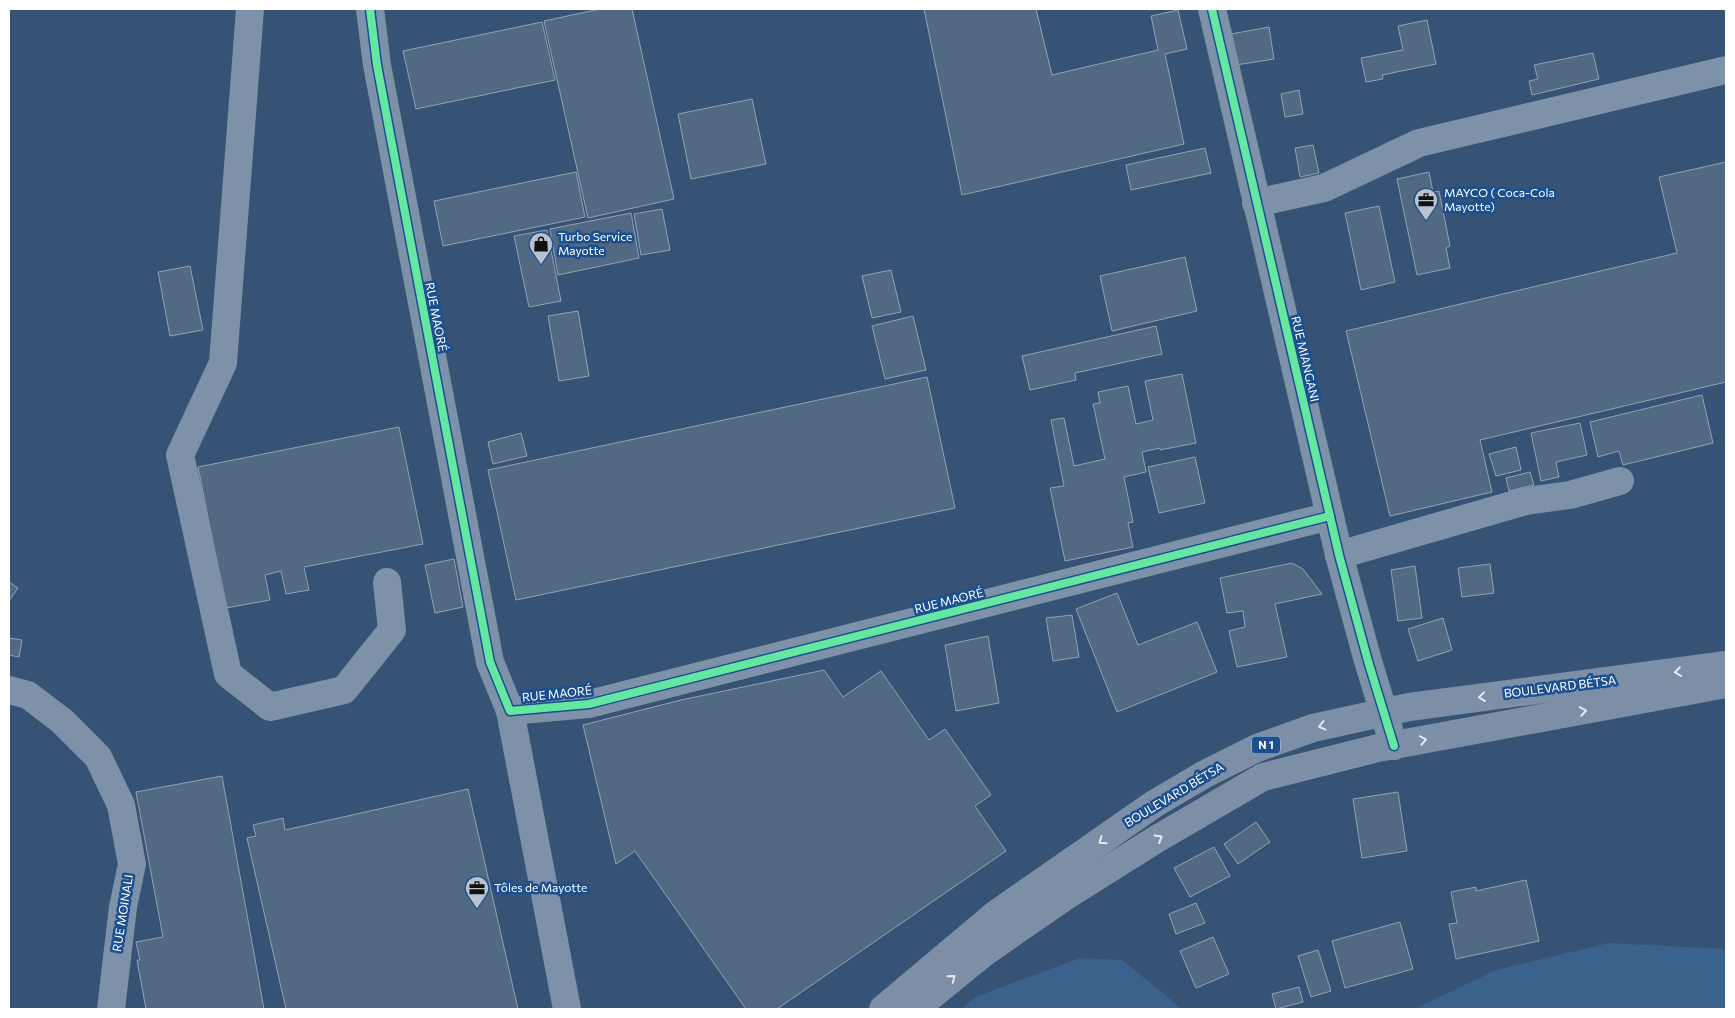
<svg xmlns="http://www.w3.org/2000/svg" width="1735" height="1018" viewBox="0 0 1735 1018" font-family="Commissioner,sans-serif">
  <rect width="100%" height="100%" fill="#365274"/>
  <g fill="#3b618d">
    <polygon points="1609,943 1726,949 1726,1009 1414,1009 1496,970"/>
    <polygon points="1080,958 1122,960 1182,1009 962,1009 975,997"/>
  </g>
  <g fill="#526984" stroke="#92a2b6">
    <polygon points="600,9 632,9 674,199 588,218 544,21"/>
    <polygon points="924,9 1036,9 1052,75 1158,50 1151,16 1178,10 1187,49 1165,54 1184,144 962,195"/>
    <polygon points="1427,20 1436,64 1382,75 1383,79 1366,82 1361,58 1403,50 1398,26"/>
    <polygon points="542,22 555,80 416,109 403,51"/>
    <polygon points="1269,27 1274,59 1236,65 1231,34"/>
    <polygon points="1593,53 1599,79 1532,95 1529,81 1538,79 1534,65"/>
    <polygon points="1299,90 1303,114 1285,117 1281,94"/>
    <polygon points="752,99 766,164 691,179 678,114"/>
    <polygon points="1313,145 1319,173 1300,177 1295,148"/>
    <polygon points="1205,148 1211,173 1131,190 1126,165"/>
    <polygon points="1726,162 1726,382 1480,440 1492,492 1390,516 1346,331 1677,253 1659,177"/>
    <polygon points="576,172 585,217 443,246 434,201"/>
    <polygon points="1429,172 1433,192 1439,191 1450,246 1446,248 1450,268 1417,275 1397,179"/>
    <polygon points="1379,206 1395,282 1361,290 1345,213"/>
    <polygon points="662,209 670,250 641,255 634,214"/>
    <polygon points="631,213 639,258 558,275 550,229"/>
    <polygon points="547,230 561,301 529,307 514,236"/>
    <polygon points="1185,257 1197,311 1112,331 1100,276"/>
    <polygon points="190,266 203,330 170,336 158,272"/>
    <polygon points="891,270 901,312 872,318 862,276"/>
    <polygon points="578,311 589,376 559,381 548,316"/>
    <polygon points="913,316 926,370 885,379 872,326"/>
    <polygon points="1156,326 1162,354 1075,373 1076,380 1030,390 1022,356"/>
    <polygon points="1182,374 1196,443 1160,450 1160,448 1142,452 1146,472 1124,477 1133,522 1128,523 1133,547 1065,561 1050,488 1064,486 1051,420 1064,418 1074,466 1105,459 1093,404 1100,403 1098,392 1128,386 1136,424 1153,420 1145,381"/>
    <polygon points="927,377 955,508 516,600 488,470"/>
    <polygon points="1702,395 1713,443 1623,465 1619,451 1598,457 1590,422"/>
    <polygon points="1580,423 1587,455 1556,462 1559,477 1541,481 1531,433"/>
    <polygon points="399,427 423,544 304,567 309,590 286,594 281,571 265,575 270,600 226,608 198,467"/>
    <polygon points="521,433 527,456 493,464 488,442"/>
    <polygon points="1516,447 1521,470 1496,476 1489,454"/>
    <polygon points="1195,457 1205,503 1159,513 1148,467"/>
    <polygon points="1530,472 1534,485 1509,491 1506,478"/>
    <polygon points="454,559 463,607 435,613 425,565"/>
    <polygon points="1292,563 1303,569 1322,594 1275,604 1287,657 1237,667 1229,631 1245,627 1243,611 1227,613 1220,578"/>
    <polygon points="1490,564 1494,593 1462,597 1458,568"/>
    <polygon points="1415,566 1422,618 1398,621 1391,570"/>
    <polygon points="9,582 18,588 9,601"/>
    <polygon points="1117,593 1138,645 1197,622 1217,672 1117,712 1076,609"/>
    <polygon points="1072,615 1079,657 1053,661 1046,618"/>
    <polygon points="1443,618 1452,650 1418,661 1408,629"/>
    <polygon points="988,636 999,703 956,711 945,645"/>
    <polygon points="9,638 22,640 19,657 9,655"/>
    <polygon points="824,670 843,697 881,671 929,740 945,729 991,795 975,806 1006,851 777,1009 746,1009 635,851 616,864 583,725 681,700"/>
    <polygon points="222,776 264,1009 146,1009 137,960 140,960 136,942 163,937 136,792"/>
    <polygon points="468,789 518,1009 286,1009 247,838 256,836 253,825 283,818 285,830"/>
    <polygon points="1398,792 1407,851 1362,858 1353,799"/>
    <polygon points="1256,822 1270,842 1238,864 1224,844"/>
    <polygon points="1214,847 1230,876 1190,897 1174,868"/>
    <polygon points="1526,880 1539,941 1456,959 1449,924 1457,923 1451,892 1476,887 1476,891"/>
    <polygon points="1196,903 1205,923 1176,934 1169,914"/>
    <polygon points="1400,922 1413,969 1345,988 1332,941"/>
    <polygon points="1213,937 1229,974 1196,988 1180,951"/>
    <polygon points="1318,950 1331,991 1311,997 1298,956"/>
    <polygon points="1299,987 1303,1002 1276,1009 1272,994"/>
  </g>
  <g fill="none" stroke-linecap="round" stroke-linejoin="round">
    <g stroke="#7d92a8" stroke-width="28">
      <polyline points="250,9 223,363 180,455 228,674 270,707 344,690 392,630 387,582"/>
      <polyline points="370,9 377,65 490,662 510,711 589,704 1330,516"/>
      <polyline points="1212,9 1339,555 1368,661 1394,746"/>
      <polyline points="1256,203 1324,188 1419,143 1726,70"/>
      <polyline points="1339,555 1526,501 1570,495 1620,481"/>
      <polyline points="9,690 28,695 62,721 98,757 121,805 132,864 123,907 111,1009"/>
      <polyline points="510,711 567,1009"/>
    </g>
    <g stroke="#7d8ea7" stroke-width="28">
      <polyline points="883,1009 996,914 1154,804 1205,774 1257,748 1313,728 1409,707 1726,665"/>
      <polyline points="915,1009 985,952 1063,898 1155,840 1263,777 1378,748 1726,684"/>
    </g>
    <g stroke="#1b4f8f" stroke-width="11">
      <g id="cycleway">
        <polyline points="370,9 377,65 490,662 510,711 589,704 1330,516"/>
        <polyline points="1212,9 1339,555 1368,661 1394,746"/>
      </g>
    </g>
    <use href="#cycleway" stroke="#66e7a1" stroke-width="8"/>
  </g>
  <defs><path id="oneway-chevron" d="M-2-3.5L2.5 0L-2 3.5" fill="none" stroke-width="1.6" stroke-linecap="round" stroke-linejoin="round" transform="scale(1.25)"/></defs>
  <g stroke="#e5e8ed">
    <use href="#oneway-chevron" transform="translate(1678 672) rotate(172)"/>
    <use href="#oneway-chevron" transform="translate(1482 697) rotate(173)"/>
    <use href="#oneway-chevron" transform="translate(1583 711) rotate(-10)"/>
    <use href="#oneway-chevron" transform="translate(1322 726) rotate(166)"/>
    <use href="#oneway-chevron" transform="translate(1423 740) rotate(-11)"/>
    <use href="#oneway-chevron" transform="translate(1159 838) rotate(-31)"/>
    <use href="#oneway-chevron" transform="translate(1102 841) rotate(145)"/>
    <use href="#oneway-chevron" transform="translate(952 978) rotate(-39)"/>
  </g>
  <defs>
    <g id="office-pin" transform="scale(1.25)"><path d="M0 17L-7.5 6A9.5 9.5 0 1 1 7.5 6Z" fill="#b9c2ce" stroke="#1b4f8f"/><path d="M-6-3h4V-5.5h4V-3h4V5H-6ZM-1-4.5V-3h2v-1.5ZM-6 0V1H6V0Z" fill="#111"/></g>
    <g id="shop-pin" transform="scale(1.25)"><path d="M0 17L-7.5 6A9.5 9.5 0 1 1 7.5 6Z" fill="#b9c2ce" stroke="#1b4f8f"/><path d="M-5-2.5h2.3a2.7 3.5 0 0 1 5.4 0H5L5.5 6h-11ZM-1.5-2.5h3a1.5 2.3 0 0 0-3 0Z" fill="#111"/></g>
  </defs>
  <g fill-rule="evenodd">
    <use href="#office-pin" x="1426" y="200"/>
    <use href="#shop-pin" x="541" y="244"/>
    <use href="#office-pin" x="477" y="888"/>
  </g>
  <g text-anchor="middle" stroke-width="5" stroke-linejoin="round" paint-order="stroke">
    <rect fill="#1b4f8f" stroke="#bbcadd" stroke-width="1" x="1252" y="736.5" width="28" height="17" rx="4"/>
    <g font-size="11" font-weight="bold" fill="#fff">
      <text x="1266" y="749">N 1</text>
    </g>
    <g font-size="12" fill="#fff" stroke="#1b4f8f" text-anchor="start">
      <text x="1444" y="197">MAYCO ( Coca-Cola<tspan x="1444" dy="14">Mayotte)</tspan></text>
      <text x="558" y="241">Turbo Service<tspan x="558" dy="14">Mayotte</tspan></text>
      <text x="494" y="892">Tôles de Mayotte</text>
    </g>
    <g font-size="12" fill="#fff" stroke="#1b4f8f">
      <text transform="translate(436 317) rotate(79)" y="4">RUE MAORÉ</text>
      <text transform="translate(1305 359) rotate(77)" y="4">RUE MIANGANI</text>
      <text transform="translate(949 601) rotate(-14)" y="4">RUE MAORÉ</text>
      <text transform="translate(1560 687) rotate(-7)" y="4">BOULEVARD BÉTSA</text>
      <text transform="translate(557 694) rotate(-6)" y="4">RUE MAORÉ</text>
      <text transform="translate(1174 795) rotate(-31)" y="4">BOULEVARD BÉTSA</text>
      <text transform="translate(123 913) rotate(-81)" y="4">RUE MOINALI</text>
    </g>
  </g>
  <rect width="1735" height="1018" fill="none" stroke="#ffffff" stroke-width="20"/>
</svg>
